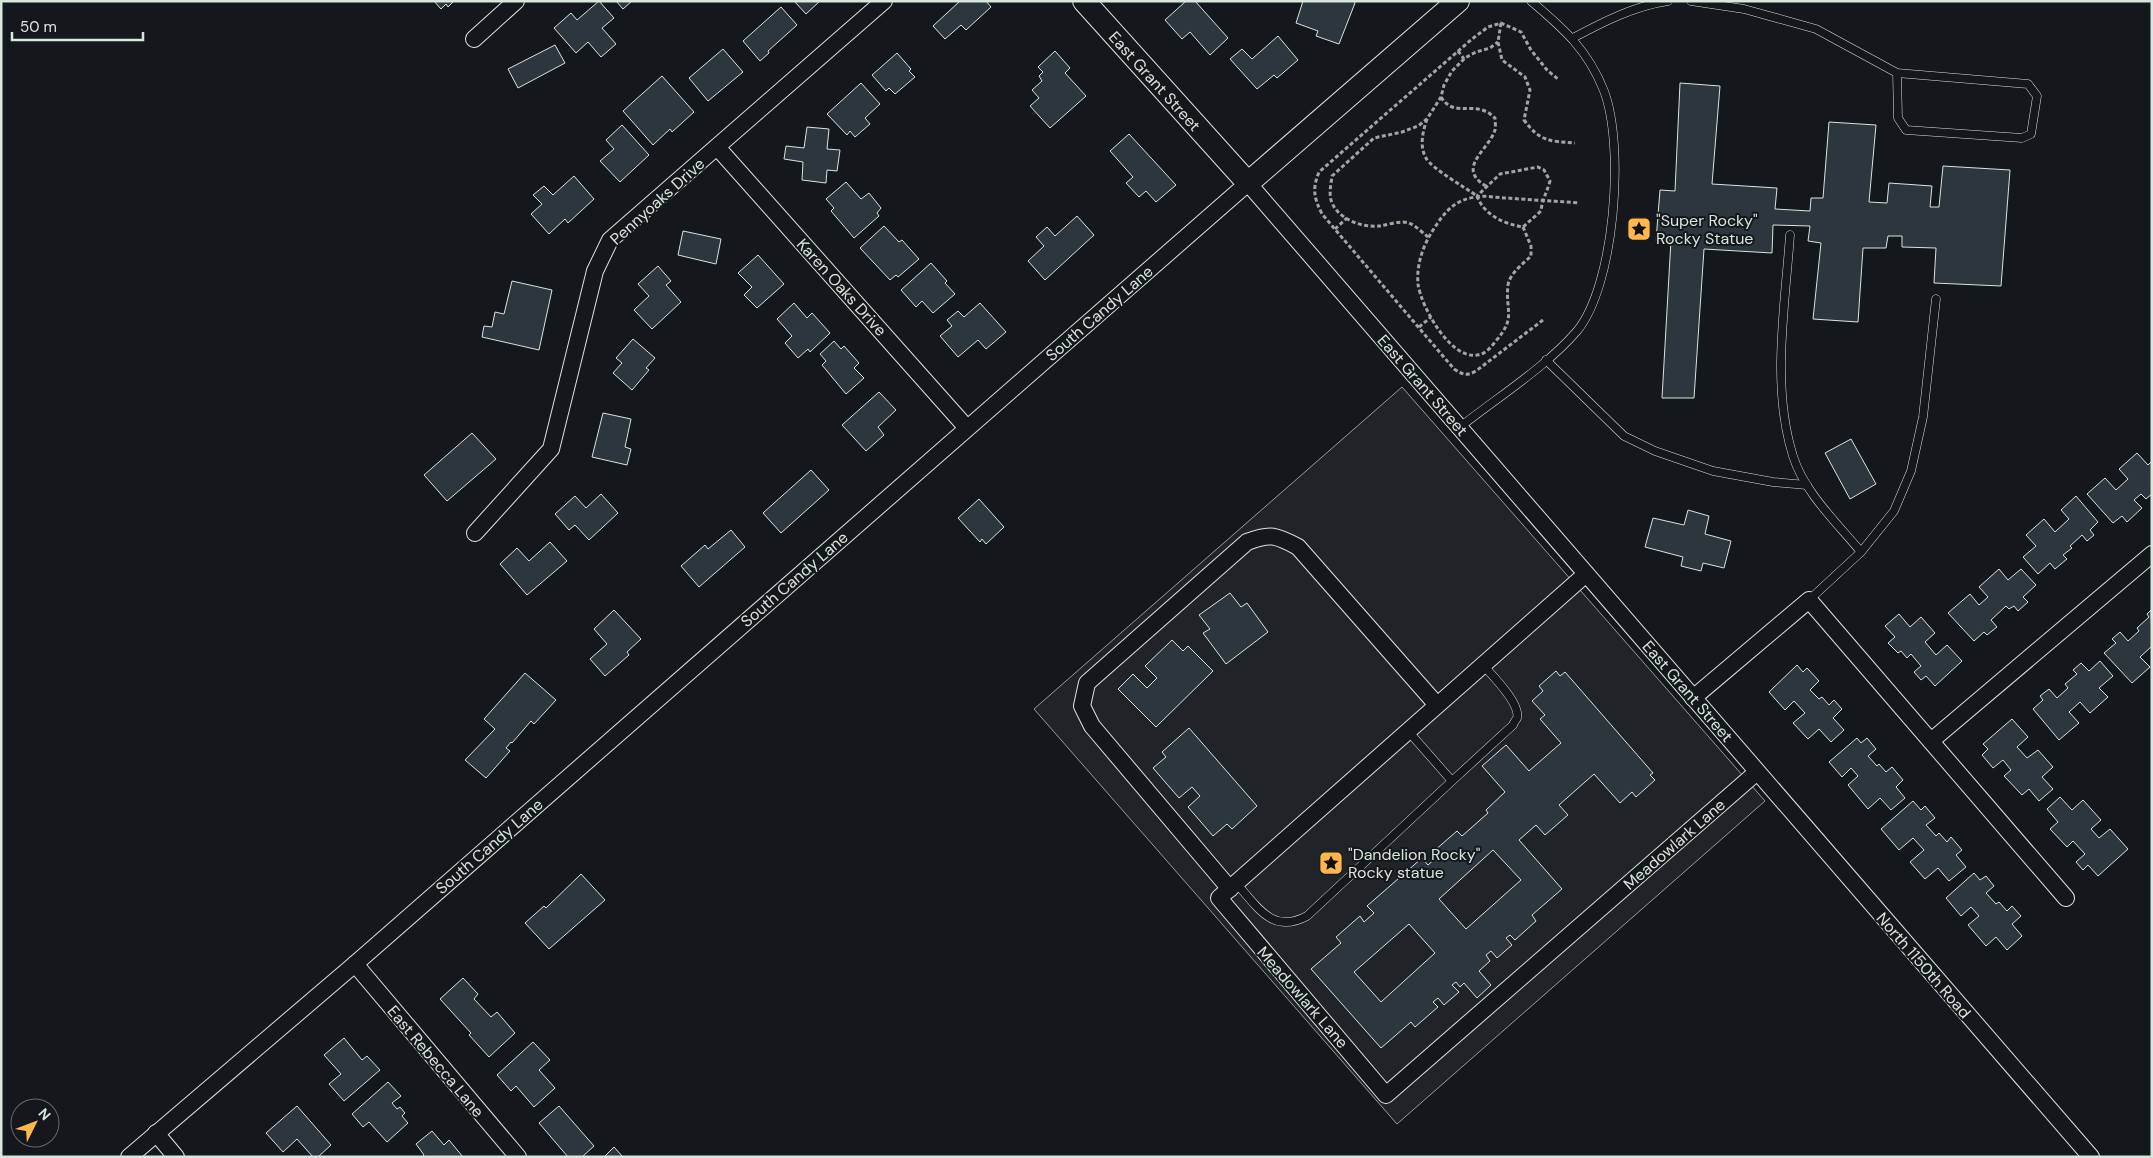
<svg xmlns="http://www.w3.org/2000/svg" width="2153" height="1158" viewBox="0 0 2153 1158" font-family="'DM Sans',sans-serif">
  <rect width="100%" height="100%" fill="#14181c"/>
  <polygon fill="#202428" stroke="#939e99" points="1402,387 1765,801 1397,1124 1034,709"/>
  <g fill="#2c363c" stroke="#d8e6dc" fill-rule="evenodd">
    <polygon points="434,1 454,1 448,7 446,4 441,9"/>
    <polygon points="599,1 614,18 602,28 616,44 601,57 588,42 576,53 554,28 571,13 577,20"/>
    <polygon points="616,1 632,1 623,9"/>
    <polygon points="794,1 820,1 806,14"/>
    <polygon points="960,1 986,1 991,7 966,30 961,25 945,39 933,26"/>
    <polygon points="1186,1 1195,1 1228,38 1210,55 1190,32 1182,39 1165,20"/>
    <polygon points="1303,1 1354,1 1355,3 1339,44 1316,36 1318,31 1296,23"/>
    <polygon points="781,7 797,25 768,51 769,53 760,61 743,41"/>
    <polygon points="1278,36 1298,60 1277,78 1274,75 1257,89 1230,59 1242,49 1252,59"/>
    <polygon points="555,45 565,63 518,88 508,69"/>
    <polygon points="723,49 743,72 708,101 689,78"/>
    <polygon points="1055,51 1070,68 1065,73 1086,96 1050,128 1030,106 1039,98 1032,90 1042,81 1039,76 1043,72 1038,67"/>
    <polygon points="897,53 911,69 909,71 915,77 895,94 889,88 886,91 872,75"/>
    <polygon points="662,76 694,112 672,132 670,129 653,145 623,111"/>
    <polygon points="861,83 880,104 865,118 870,124 855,137 850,131 847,135 827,114"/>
    <polygon points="1680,83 1720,86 1712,184 1777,188 1775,209 1810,211 1811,198 1823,198 1829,122 1876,125 1869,202 1887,203 1889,183 1932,186 1930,207 1939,207 1943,166 2010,170 2001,286 1934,283 1936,248 1902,247 1902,236 1888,236 1886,248 1863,248 1858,322 1813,319 1821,243 1808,241 1810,226 1773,225 1772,253 1704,249 1694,398 1662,398 1671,240 1656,241 1660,190 1675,191"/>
    <polygon points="622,125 649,155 620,182 600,161 614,149 606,140"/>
    <polygon points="807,127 829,129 827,149 840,150 837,171 827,170 826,183 802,180 803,162 784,159 786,146 804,148"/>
    <polygon points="1129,134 1176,185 1156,202 1146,191 1139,197 1126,183 1133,177 1110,151"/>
    <polygon points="574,176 594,199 568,223 565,219 549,234 531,214 542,204 533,195 544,186 553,195"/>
    <polygon points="846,182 861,199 869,193 881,208 877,213 879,216 854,238 831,211 834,208 826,199"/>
    <polygon points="1077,216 1094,235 1045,280 1028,261 1044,246 1036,237 1047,227 1055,236"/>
    <polygon points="884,226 899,242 902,240 919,259 898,277 896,275 890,280 860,248"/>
    <polygon points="683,231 721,239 716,264 678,255"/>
    <polygon points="758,255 784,284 757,308 744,295 752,287 738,273"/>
    <polygon points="931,263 947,281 945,283 955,294 933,313 922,301 916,307 901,290"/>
    <polygon points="658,266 671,281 666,285 681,302 652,329 634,310 649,296 638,284"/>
    <polygon points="512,281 552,290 539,350 482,337 484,326 492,327 495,312 504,314"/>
    <polygon points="794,303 807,318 812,313 830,333 810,352 808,349 798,358 785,343 792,336 777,319"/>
    <polygon points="980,303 1006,332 986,349 978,340 958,357 940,336 952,326 947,320 958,311 964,317"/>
    <polygon points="633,339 655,358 646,368 649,370 632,390 613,373 622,363 616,358"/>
    <polygon points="834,341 841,349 844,346 859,363 854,368 864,378 846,394 822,365 826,361 820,354"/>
    <polygon points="879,392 896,410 878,427 884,435 866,451 842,425"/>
    <polygon points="603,413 631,419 625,447 631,449 627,465 592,457"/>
    <polygon points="472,433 496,459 447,501 424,475"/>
    <polygon points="1851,439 1876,484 1850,499 1825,453"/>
    <polygon points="2137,453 2148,465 2152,461 2152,494 2146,499 2141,494 2134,500 2142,508 2127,522 2122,516 2113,523 2087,494 2105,478 2116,490 2128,479 2119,469"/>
    <polygon points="811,470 829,490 781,533 763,513"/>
    <polygon points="601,494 618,513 589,540 575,525 569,530 555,514 575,496 586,508"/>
    <polygon points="2076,496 2098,522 2090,530 2094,535 2087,541 2082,535 2070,546 2072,548 2063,555 2067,559 2055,569 2050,563 2038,574 2023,557 2036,546 2026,535 2044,519 2055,532 2069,519 2061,510"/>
    <polygon points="979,499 1004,527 986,544 982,539 980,542 958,518"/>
    <polygon points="1688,510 1709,516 1705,534 1731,541 1724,568 1703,563 1701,571 1681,566 1683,557 1645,547 1653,518 1684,525"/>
    <polygon points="731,530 745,547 699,587 681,566 705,545 708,549"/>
    <polygon points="550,542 567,561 527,595 500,564 517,548 529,561"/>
    <polygon points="1999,569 2008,580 2021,569 2036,585 2023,597 2028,602 2018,611 2014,606 2009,609 2006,606 1991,620 1997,627 1987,635 1984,632 1974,641 1948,613 1970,594 1979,605 1988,597 1979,587"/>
    <polygon points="1230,593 1241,607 1247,603 1268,632 1226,664 1203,633 1210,629 1199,615"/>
    <polygon points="614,610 641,639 627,652 629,655 605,676 590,659 607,644 594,629"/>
    <polygon points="2151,610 2152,646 2140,657 2150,667 2132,683 2104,653 2116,643 2112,639 2120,632 2128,641 2139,631 2137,628 2149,617 2147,614"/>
    <polygon points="1899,614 1910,627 1921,617 1935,633 1925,642 1936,655 1947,645 1962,661 1935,686 1926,676 1921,680 1914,672 1921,666 1911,654 1907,658 1901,651 1898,653 1888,643 1895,637 1885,626"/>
    <polygon points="1172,640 1183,651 1188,646 1213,671 1156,727 1118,689 1133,674 1147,688 1157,678 1145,666"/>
    <polygon points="2100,661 2113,676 2099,688 2108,697 2090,713 2080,702 2069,712 2079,723 2059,740 2033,709 2043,700 2040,696 2049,689 2057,698 2068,688 2065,684 2077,674 2073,670 2081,663 2089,671"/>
    <polygon points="1797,665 1803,672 1807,668 1819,681 1810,690 1819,699 1822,697 1829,705 1834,700 1842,709 1833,718 1844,730 1831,742 1819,729 1808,739 1793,723 1805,713 1794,701 1785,710 1769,692"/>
    <path d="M1556 671 1560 676 1565 672 1653 773 1650 775 1655 780 1636 797 1632 792 1620 803 1594 774 1559 805 1568 815 1545 835 1536 825 1519 840 1562 889 1532 915 1536 921 1515 940 1510 935 1506 938 1512 945 1497 958 1491 951 1486 955 1490 961 1479 971 1491 985 1477 998 1464 983 1460 987 1456 982 1452 985 1459 992 1444 1005 1438 998 1433 1002 1438 1007 1415 1027 1411 1022 1381 1048 1311 969 1341 943 1336 937 1360 916 1364 922 1374 913 1367 906 1422 858 1428 865 1438 856 1434 851 1457 831 1462 836 1488 813 1486 810 1505 792 1482 766 1506 745 1529 771 1561 743 1540 719 1545 715 1532 701 1543 691 1539 686ZM1493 850 1521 880 1466 929 1439 899ZM1409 924 1435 953 1381 1002 1354 972Z"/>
    <polygon points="525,673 556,700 534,724 531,721 512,743 511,742 506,748 510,751 486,778 465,760 495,729 484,719"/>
    <polygon points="2012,719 2028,737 2017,747 2027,758 2038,750 2053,767 2042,777 2053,789 2039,801 2029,789 2022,795 2004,776 2011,770 2003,760 1993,768 1982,755 1988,749 1983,744"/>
    <polygon points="1189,728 1257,806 1232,829 1227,824 1213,836 1188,807 1200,796 1192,787 1179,798 1153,768 1166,757 1162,752"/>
    <polygon points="1857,738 1861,743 1867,738 1876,749 1868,756 1877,766 1879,764 1886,772 1892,767 1903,780 1896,787 1905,798 1891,810 1880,798 1868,809 1848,785 1858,776 1851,768 1842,777 1829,762"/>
    <polygon points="2060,797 2072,810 2083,800 2101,820 2091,829 2099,838 2110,829 2128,849 2098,876 2088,865 2083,870 2076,862 2085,854 2073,841 2067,847 2050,829 2058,822 2047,809"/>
    <polygon points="1913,801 1921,810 1925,806 1935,818 1926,825 1936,836 1939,833 1947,842 1951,837 1962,850 1956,855 1966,867 1949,881 1938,868 1925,879 1910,862 1924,850 1913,838 1899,850 1881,829"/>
    <polygon points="1974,873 1980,880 1986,876 1994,886 1986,893 1996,904 1999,902 2007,911 2012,906 2021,916 2012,924 2022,936 2007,950 1996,937 1986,946 1968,925 1979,916 1971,907 1961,916 1946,898"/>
    <polygon points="581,874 605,900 549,949 525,923 544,906 546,908"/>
    <polygon points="463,978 478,994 474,999 491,1017 497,1012 515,1033 489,1057 469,1035 471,1033 440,999"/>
    <polygon points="344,1038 362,1060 367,1056 380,1070 344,1101 329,1084 341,1074 324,1055"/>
    <polygon points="533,1042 550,1060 539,1070 555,1088 534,1107 516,1086 511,1091 497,1075"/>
    <polygon points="388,1082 401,1096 392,1103 397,1109 400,1107 405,1113 402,1116 408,1123 387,1142 369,1122 363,1127 352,1114"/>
    <polygon points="297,1106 331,1145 318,1157 313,1157 297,1139 283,1152 266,1133"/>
    <polygon points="559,1106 594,1146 582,1157 568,1157 539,1123"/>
    <polygon points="432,1131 444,1145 449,1140 463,1157 422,1157 424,1155 416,1144"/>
    <polygon points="614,1147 623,1157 604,1157"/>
  </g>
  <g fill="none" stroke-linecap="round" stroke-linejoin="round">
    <g stroke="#d8e6dc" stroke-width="9">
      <g id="lane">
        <polyline points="1691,1 1744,9 1816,29 1897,73 2028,84 2037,96 2031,134 2022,138 1906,130 1898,118 1897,73"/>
        <path d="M1573 38C1603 22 1634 6 1668 1"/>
        <path d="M1790 235C1785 307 1771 386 1793 456 1804 492 1837 523 1861 552"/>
        <polyline points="1546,360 1624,436 1655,451 1713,471 1773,482 1807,485"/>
        <path d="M1460 427C1498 397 1546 367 1577 331 1615 285 1625 146 1604 91 1588 50 1564 29 1531 1"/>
        <polyline points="1809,600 1861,552 1894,511 1911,471 1923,417 1936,299"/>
        <path d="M1452 781 1513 725C1514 722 1516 720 1517 718 1521 704 1492 675 1483 665"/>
        <path d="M1236 883C1257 906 1272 935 1307 916L1452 781 1408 731"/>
      </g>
    </g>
    <g stroke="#d8e6dc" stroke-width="18">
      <g id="street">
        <polyline points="474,39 516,1"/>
        <polyline points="717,147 967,428"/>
        <polyline points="475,533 551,449 595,271 610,240 884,1"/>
        <polyline points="1586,574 1219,898 1386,1095 1757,772"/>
        <polyline points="1693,698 1809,600 2066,898"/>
        <polyline points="1931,741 2152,554"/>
        <path d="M1230 889 1092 726 1082 706 1087 683 1247 542C1270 533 1276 535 1298 547L1437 705"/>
        <polyline points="355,964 518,1157"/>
        <polyline points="156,1133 176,1157"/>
        <polyline points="129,1157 355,964 1248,183 2091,1157"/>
      </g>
    </g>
    <g stroke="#d8e6dc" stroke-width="24">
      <polyline id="secondary" points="1084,1 1248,183 1458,1"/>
    </g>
    <g stroke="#9da8a2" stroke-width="3" stroke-dasharray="4 2.5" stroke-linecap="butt">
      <path d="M1501 23 1498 42 1502 60 1525 77 1530 90 1524 120C1540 142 1550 141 1575 143"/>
      <polyline points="1458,51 1464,59"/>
      <path d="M1441 97C1453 116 1468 104 1485 111 1489 112 1492 116 1495 118 1495 122 1496 127 1495 130 1489 150 1455 168 1486 186"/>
      <path d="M1427 119C1423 131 1419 146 1426 158 1431 168 1466 188 1477 196 1484 215 1504 224 1523 227L1541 211C1542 200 1547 192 1550 181L1544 170 1538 167 1500 174 1477 196"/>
      <path d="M1523 227 1531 246V256C1523 264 1510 273 1508 285 1505 312 1517 317 1495 342 1492 346 1486 353 1481 354 1453 365 1421 307 1418 284 1416 262 1425 241 1437 224 1447 209 1458 199 1476 197 1486 195 1497 198 1507 198 1531 200 1555 201 1579 203"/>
      <polyline points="1335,229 1347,218"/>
      <path d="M1428 237C1423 233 1416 226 1409 223 1400 220 1388 225 1379 226 1361 228 1336 218 1331 200 1329 193 1331 184 1332 176L1374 138 1402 132 1418 126 1427 119 1441 97 1444 85 1452 71 1465 58 1476 52 1490 48 1498 42"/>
      <path d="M1543 320 1476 371C1467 376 1463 375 1454 369L1322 214C1314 198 1312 189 1319 172L1472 39 1488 27 1501 23 1521 32 1531 50 1547 70 1559 80"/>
      <polyline points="1419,327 1431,317"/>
    </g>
    <use href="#lane" stroke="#14181c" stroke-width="8"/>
    <use href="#street" stroke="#14181c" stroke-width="16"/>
    <use href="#secondary" stroke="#14181c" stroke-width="22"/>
  </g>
  <defs>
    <g id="sight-square" transform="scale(1.25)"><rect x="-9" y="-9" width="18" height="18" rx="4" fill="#ffb74d" stroke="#14181c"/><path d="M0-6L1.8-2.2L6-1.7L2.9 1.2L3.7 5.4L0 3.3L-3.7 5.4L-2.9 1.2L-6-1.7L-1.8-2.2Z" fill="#111"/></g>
  </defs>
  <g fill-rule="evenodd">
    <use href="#sight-square" x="1639" y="229"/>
    <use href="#sight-square" x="1331" y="863"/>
  </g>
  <g text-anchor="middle" stroke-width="4" stroke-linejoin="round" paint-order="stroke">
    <g font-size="16" fill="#d8e6dc" stroke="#14181c">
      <text transform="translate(1155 81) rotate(48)" y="6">East Grant Street</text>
      <text transform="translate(657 201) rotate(-42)" y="6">Pennyoaks Drive</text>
      <text transform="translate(842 287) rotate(48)" y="6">Karen Oaks Drive</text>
      <text transform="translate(1099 313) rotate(-41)" y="6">South Candy Lane</text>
      <text transform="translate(1423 385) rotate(49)" y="6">East Grant Street</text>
      <text transform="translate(794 579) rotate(-41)" y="6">South Candy Lane</text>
      <text transform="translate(1688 691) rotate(49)" y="6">East Grant Street</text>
      <text transform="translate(1674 844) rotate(-41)" y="6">Meadowlark Lane</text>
      <text transform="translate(489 846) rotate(-41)" y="6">South Candy Lane</text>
      <text transform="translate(1924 965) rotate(49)" y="6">North 1150th Road</text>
      <text transform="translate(1303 997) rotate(49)" y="6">Meadowlark Lane</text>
      <text transform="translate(436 1061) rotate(50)" y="6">East Rebecca Lane</text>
    </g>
    <g font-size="16" fill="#d8e6dc" stroke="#14181c" text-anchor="start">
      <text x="1656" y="226">"Super Rocky"<tspan x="1656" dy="18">Rocky Statue</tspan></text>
      <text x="1348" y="860">"Dandelion Rocky"<tspan x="1348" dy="18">Rocky statue</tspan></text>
    </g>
  </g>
  <rect width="2153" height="1158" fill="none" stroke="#d8e6dc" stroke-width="5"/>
  <g transform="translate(35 1123) rotate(48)"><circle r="24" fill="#14181c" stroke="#626a69"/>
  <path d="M0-4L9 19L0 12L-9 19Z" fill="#ffb74d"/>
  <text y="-8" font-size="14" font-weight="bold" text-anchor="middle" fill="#d8e6dc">N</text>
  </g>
  <path d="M12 32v8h131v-8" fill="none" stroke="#d8e6dc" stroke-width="2.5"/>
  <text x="20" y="32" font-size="15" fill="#d8e6dc" stroke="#14181c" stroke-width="4" paint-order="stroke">50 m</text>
</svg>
